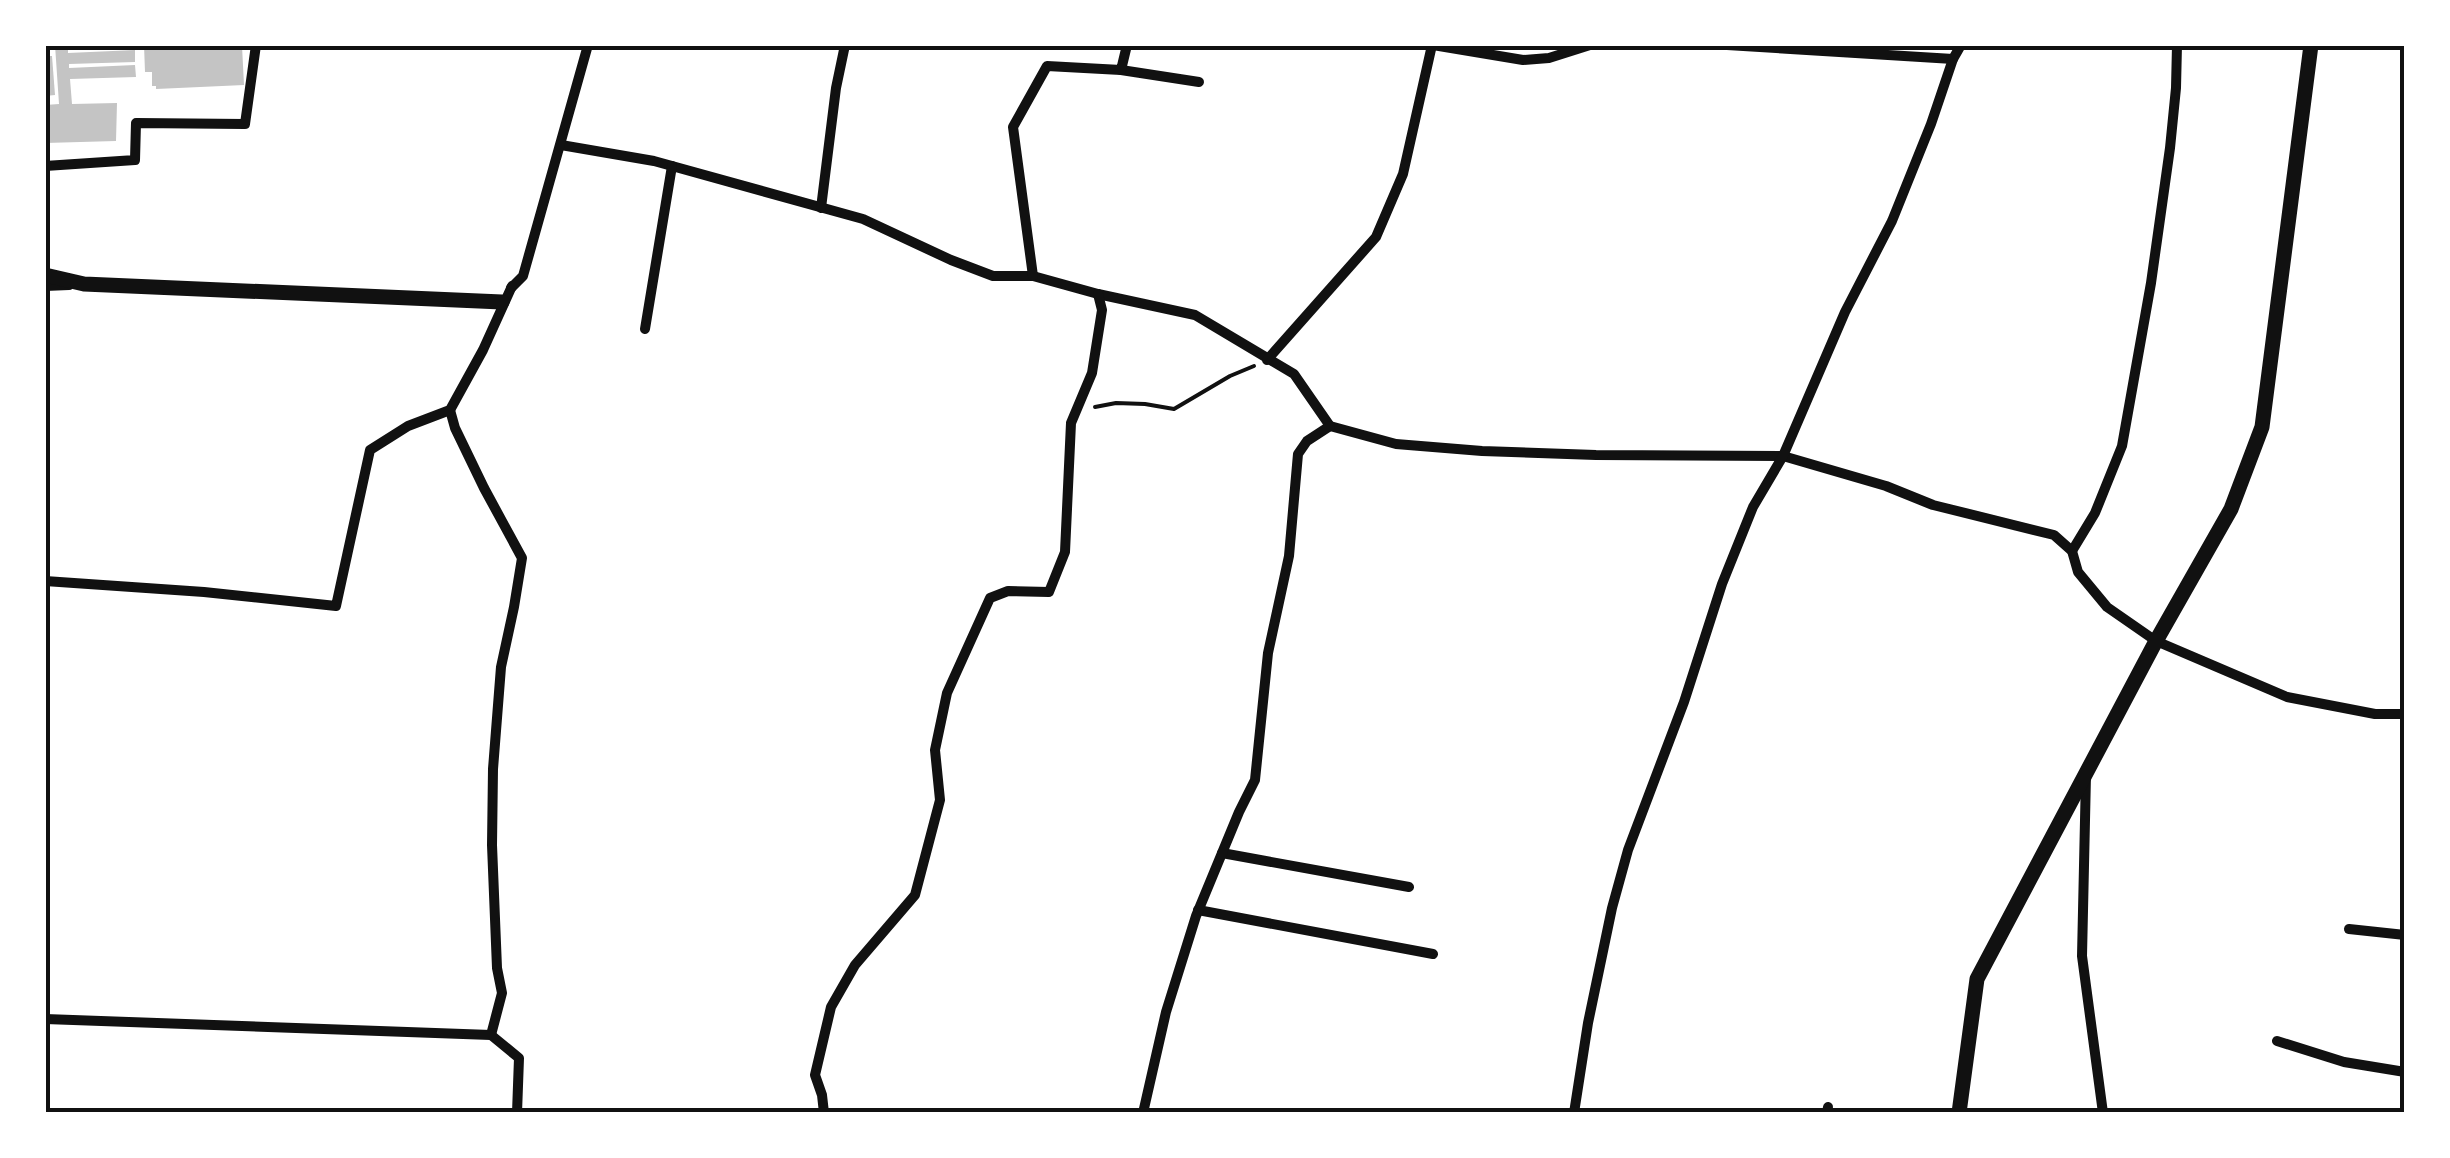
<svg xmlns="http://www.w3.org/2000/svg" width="2450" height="1158" viewBox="0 0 2450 1158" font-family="'PT Sans',sans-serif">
  <rect width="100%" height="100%" fill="#fff"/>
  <g fill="#c4c4c4">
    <polygon points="55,45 68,45 68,53 135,50 135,62 69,64 69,68 135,65 136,77 70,79 72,104 117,103 116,141 45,143 45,105 59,104"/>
    <polygon points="144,45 157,45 157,49 242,46 244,85 156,89 156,86 152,86 152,72 145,72"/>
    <polygon points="45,56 52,56 55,95 45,96"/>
  </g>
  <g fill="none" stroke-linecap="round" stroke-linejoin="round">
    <polyline stroke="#111" stroke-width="4" points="1095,407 1116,403 1145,404 1174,409 1230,376 1254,366"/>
    <g stroke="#111" stroke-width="10">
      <polyline points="1433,45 1523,60 1549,58 1590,45"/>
      <polyline points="1727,45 1953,59"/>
      <polyline points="1121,70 1199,82"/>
      <polyline points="561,145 654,161 863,219 951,260 993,276 1033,276 1098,294 1195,315 1294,374 1330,426 1396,444 1482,451 1596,455 1783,456 1886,486 1933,505 2054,535 2072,551 2078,572 2107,607 2156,641 2287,697 2375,714 2405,714"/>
      <polyline points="45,166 135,160 136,123 245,124 256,45"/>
      <polyline points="821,208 836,88 845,45"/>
      <polyline points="1033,276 1013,127 1047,66 1121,70 1127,45"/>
      <polyline points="45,286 69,285"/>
      <polyline points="511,288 523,276 588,45"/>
      <polyline points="645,329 672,166"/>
      <polyline points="1267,360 1376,237 1403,174 1432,45"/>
      <polyline points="450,410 455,428 484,488 522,558 514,607 501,667 493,769 492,845 497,968 502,993 491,1035"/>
      <polyline points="2072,551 2095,513 2122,446 2151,283 2170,148 2176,88 2177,45"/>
      <polyline points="45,581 204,592 336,606 370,450 408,426 450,410 483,350 512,286"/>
      <polyline points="2086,775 2082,956 2103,1113"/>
      <polyline points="1222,853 1409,887"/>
      <polyline points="1198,910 1433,954"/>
      <polyline points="2349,929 2405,935"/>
      <polyline points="45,1019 491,1035 519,1058 517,1113"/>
      <polyline points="2277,1041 2344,1062 2405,1072"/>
      <polyline points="824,1113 822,1095 815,1075 831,1007 855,965 915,895 940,800 935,750 947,693 990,598 1008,591 1049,592 1065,552 1071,423 1092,373 1102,310 1098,294"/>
      <polyline points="1143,1113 1166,1012 1196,916 1239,812 1255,780 1268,653 1289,556 1298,454 1307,441 1330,426"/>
      <polyline points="1574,1113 1588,1023 1612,908 1628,850 1684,702 1722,584 1753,507 1783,456 1845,312 1892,221 1931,124 1953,59 1961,45"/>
      <polyline points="1827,1113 1828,1107"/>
    </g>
    <g stroke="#111" stroke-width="15">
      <polyline points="45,275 84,284 502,302"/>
      <polyline points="1959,1113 1977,979 2156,641 2231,509 2262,427 2311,45"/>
    </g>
  </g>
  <rect width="2450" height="1158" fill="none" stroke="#ffffff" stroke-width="95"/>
  <rect x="48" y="48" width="2354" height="1062" fill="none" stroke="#111" stroke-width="4"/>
</svg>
